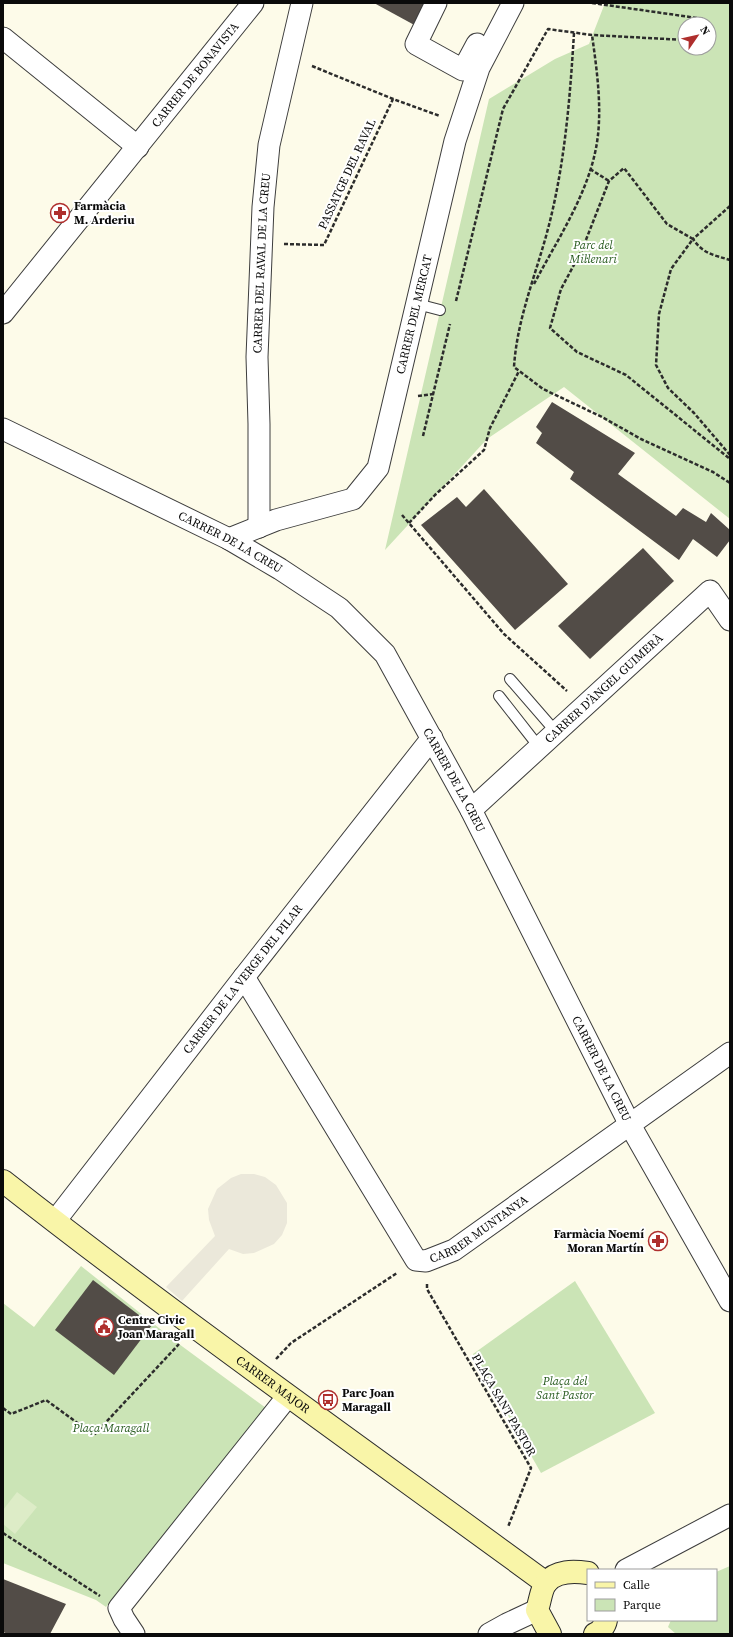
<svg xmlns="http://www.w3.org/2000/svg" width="733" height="1637" viewBox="0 0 733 1637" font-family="'Source Serif 4',serif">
  <rect width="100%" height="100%" fill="#fdfbe9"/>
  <g fill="#cbe4b6" fill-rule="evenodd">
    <path d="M605 3H730V519L564 387 487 439 385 550 489 99 555 59 589 44ZM685 24H709V48H685Z"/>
    <polygon points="81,1266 179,1344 266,1408 106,1607 96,1600 3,1563 3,1303 34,1327"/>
    <polygon points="575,1281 655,1413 541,1473 473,1354"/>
    <polygon points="730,1566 730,1634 676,1634 668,1627 671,1620 716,1620 716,1572"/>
  </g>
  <polygon fill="#ddecc7" points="17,1492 37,1507 15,1534 3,1524 3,1510"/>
  <polygon fill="#ebe8da" points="241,1174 254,1174 265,1177 276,1185 287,1203 287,1223 282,1235 274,1244 254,1253 243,1254 229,1249 182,1301 166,1287 215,1236 209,1220 208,1209 217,1189 231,1178"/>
  <g fill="#524c47">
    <polygon points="374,3 429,3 418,27"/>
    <polygon points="552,402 635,453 618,474 676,516 683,508 706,522 711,513 730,530 730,540 717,557 693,539 679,560 570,479 574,472 536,443 542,433 536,427"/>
    <polygon points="484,489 568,584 515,630 421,525 457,497 466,507"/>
    <polygon points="643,548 674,581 590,659 558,626"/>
    <polygon points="93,1280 152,1325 114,1375 55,1330"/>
    <polygon points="3,1579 66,1604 50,1634 8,1634 3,1632"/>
  </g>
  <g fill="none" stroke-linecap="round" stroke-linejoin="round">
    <g stroke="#3d3d3d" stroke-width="12">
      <g id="lane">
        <polyline points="417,304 440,310"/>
        <polyline points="510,679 556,732"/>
        <polyline points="499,696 539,747"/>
      </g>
    </g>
    <g stroke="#3d3d3d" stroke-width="23">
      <g id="street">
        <polyline points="436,3 416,44 463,70 477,44"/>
        <polyline points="3,38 138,147"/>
        <path id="s1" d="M3 313 253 3"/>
        <path id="s2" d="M3 429 229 539 280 569 339 608 385 654 471 810 630 1125 730 1301"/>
        <path id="s3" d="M259 527V424L257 357 263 207 269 145 302 3"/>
        <path id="s4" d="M229 539 276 520 353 499 378 468 455 141 479 68 513 3"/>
        <path id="s5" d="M471 810 710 591 730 620"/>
        <path id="s6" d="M244 977 416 1260 426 1261 454 1250 730 1053"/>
        <path id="s7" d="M55 1221 244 977 432 738"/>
        <polyline points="626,1570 730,1515"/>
        <polyline points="134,1634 124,1619 119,1608 288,1396"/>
        <polyline points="489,1634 507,1624 537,1610"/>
      </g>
    </g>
    <g stroke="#2c2c2c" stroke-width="24">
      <g id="secondary">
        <path id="s8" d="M3 1181C180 1320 364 1450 546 1583"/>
        <path d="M550 1634 537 1610C540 1602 541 1589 546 1583 556 1570 574 1571 588 1573"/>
        <path d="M595 1634C600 1632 605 1626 606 1620"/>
      </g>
    </g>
    <g stroke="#2c2c2c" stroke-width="2.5" stroke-dasharray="4 2" stroke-linecap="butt">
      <polyline points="592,3 704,19 703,24"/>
      <path d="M574 33C570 98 565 162 549 225 537 272 517 318 514 367L543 389 602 417 641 439 713 472 730 483"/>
      <polyline points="312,66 393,99"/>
      <polyline points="590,169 609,181"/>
      <path d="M730 206 693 239C703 254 714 255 730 260"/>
      <polyline points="284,244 324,245 393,99 440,116"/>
      <path d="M534 284C556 242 587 196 596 148 603 112 597 71 592 35"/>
      <polyline points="456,301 503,109 548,29 592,35 685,40"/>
      <polyline points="418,396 433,394"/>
      <polyline points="423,436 450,324"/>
      <polyline points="730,455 694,413 668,388 656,365 659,314 671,269 693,239 667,224 624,168 609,181 582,250 561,289 550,328 577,352 626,375 730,459"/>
      <polyline points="402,515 504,634 567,691"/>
      <polyline points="409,523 435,495 484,450 490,428 519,371"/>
      <polyline points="427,1284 427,1289 531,1468 508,1527"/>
      <polyline points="276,1359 291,1343 397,1273"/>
      <polyline points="3,1408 11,1414 46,1400 94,1435 179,1344"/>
      <polyline points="3,1533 100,1596"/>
    </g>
    <use href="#lane" stroke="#fff" stroke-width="10"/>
    <use href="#street" stroke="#fff" stroke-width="21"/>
    <use href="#secondary" stroke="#f9f5a8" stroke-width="22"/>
  </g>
  <defs>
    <g id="pharmacy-ring" transform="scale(1)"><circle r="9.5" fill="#fff" stroke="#af2f2d" stroke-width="1.5"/><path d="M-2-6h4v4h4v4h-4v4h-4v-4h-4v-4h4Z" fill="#af2f2d"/></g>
    <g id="civic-ring" transform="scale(1)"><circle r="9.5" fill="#fff" stroke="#af2f2d" stroke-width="1.5"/><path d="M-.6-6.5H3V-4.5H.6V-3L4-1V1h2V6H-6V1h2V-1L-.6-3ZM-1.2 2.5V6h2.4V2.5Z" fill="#af2f2d"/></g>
    <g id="bus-ring" transform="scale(1)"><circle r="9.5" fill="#fff" stroke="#af2f2d" stroke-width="1.5"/><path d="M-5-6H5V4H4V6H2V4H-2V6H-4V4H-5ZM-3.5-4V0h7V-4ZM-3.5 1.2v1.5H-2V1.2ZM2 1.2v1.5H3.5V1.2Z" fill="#af2f2d"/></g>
  </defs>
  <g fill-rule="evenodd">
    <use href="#pharmacy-ring" x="60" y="213"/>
    <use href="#pharmacy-ring" x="658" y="1241"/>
    <use href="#civic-ring" x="104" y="1327"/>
    <use href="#bus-ring" x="328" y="1400"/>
  </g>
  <g text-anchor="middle" stroke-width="4" stroke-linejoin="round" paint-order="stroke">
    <g font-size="12" fill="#0a0a0a" stroke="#fff">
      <text dy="4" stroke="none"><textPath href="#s1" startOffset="306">CARRER DE BONAVISTA</textPath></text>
      <text transform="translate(347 174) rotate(-65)" y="4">PASSATGE DEL RAVAL</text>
      <text dy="4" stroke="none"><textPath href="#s3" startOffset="264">CARRER DEL RAVAL DE LA CREU</textPath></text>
      <text dy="4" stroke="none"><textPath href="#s4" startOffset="328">CARRER DEL MERCAT</textPath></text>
      <text dy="4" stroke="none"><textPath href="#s2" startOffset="254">CARRER DE LA CREU</textPath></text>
      <text dy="4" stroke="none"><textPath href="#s5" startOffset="180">CARRER D'ÀNGEL GUIMERÀ</textPath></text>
      <text dy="4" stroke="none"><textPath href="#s2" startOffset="590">CARRER DE LA CREU</textPath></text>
      <text dy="4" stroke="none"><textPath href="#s7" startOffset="306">CARRER DE LA VERGE DEL PILAR</textPath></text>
      <text dy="4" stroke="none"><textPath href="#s2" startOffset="914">CARRER DE LA CREU</textPath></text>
      <text dy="4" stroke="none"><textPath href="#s6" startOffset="403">CARRER MUNTANYA</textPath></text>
      <text dy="4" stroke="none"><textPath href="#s8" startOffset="338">CARRER MAJOR</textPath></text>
      <text transform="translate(504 1405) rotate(60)" y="4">PLAÇA SANT PASTOR</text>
    </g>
    <g font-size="12" font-weight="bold" fill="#0a0a0a" stroke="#fff" text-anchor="start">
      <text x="74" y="210">Farmàcia<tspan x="74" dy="14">M. Arderiu</tspan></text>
      <text x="644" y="1238" text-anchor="end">Farmàcia Noemí<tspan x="644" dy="14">Moran Martín</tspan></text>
      <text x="118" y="1324">Centre Civic<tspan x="118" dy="14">Joan Maragall</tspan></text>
      <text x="342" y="1397">Parc Joan<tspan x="342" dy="14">Maragall</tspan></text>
    </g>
    <g font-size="12" font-style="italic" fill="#295c20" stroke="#fff">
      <text x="593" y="249">Parc del<tspan x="593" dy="14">Mil·lenari</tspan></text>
      <text x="565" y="1385">Plaça del<tspan x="565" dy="14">Sant Pastor</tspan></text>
      <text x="111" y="1432">Plaça Maragall</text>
    </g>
  </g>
  <rect width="733" height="1637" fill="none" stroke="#0a0a0a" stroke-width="8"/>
  <rect x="587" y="1569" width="130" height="52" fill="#ffffff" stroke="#9d9d9d"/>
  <rect x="595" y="1582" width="20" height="6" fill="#f9f5a8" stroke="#9d9d9d"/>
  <text x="623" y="1589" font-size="12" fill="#0a0a0a">Calle</text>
  <rect x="595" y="1599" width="20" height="12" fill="#cbe4b6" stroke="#9d9d9d"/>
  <text x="623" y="1609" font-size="12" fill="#0a0a0a">Parque</text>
  <g transform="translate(697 36) rotate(56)"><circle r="19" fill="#ffffff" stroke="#9d9d9d"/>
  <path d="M0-3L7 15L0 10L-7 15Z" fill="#af2f2d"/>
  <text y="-6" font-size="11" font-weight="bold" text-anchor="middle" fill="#0a0a0a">N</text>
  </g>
</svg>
